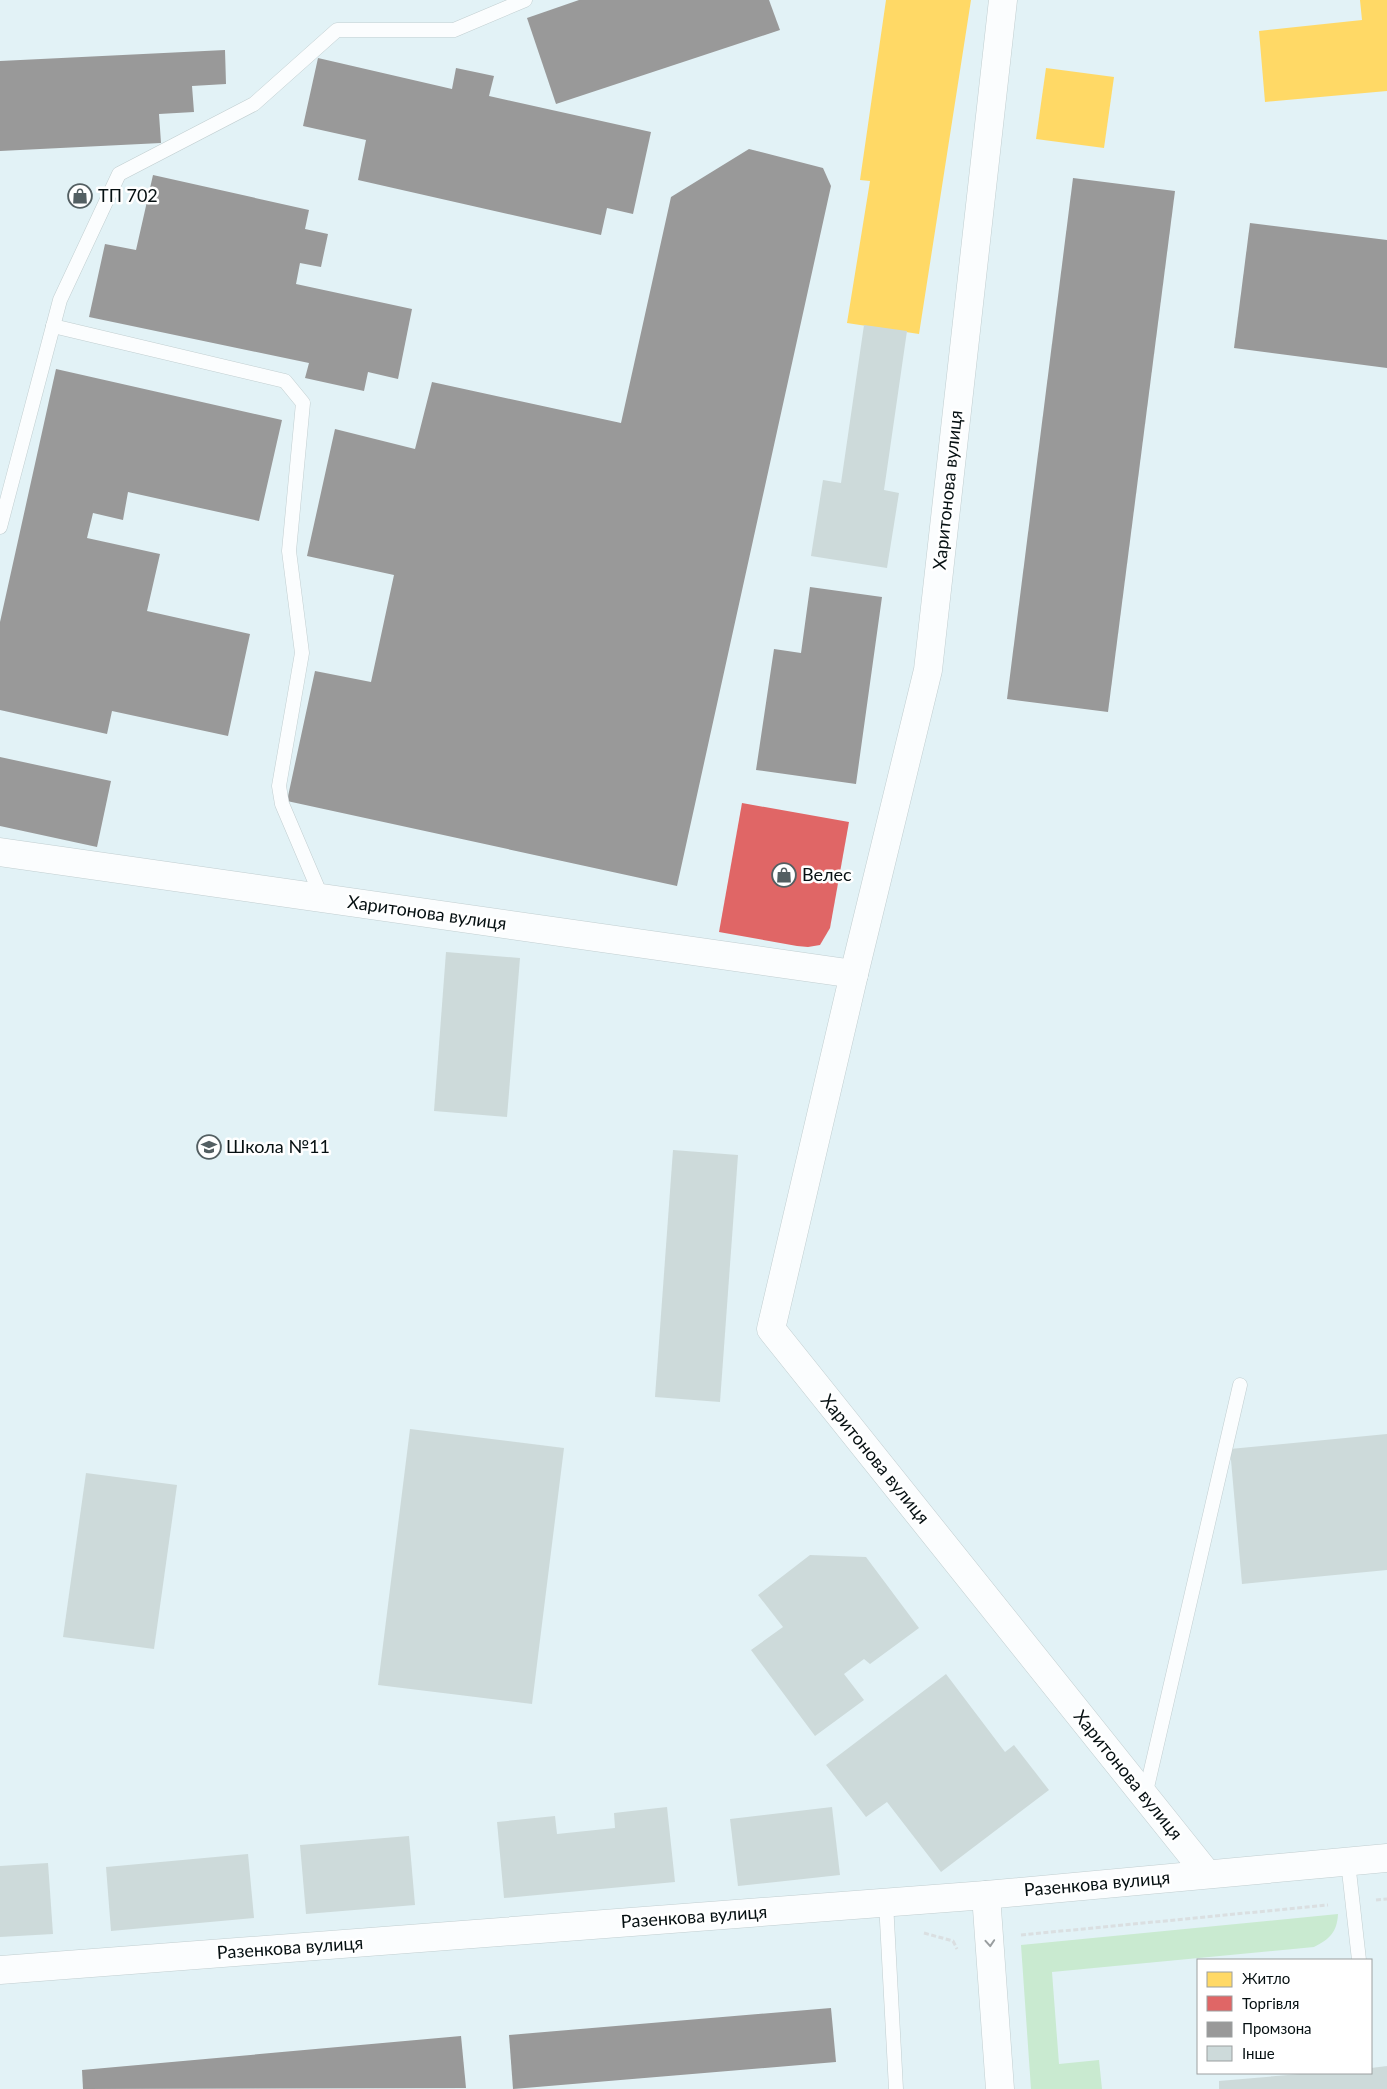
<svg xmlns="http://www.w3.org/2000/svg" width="1387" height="2089" viewBox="0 0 1387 2089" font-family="Lato,sans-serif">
  <rect width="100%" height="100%" fill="#e2f2f6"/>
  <path fill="#c9ead0" d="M1338 1914C1337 1932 1330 1939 1314 1947L1052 1972 1059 2064 1099 2060 1102 2089H1031L1021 1945Z"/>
  <g fill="#ffd966">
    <polygon points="886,0 971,0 919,334 847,323 870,181 860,180"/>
    <polygon points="1360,0 1387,0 1387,91 1265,102 1259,31 1362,20"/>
    <polygon points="1046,68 1114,77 1104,148 1036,139"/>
  </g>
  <polygon fill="#e06666" points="742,803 849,822 830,928 820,945 808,947 797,946 719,932"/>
  <g fill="#999">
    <polygon points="579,0 769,0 780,30 556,104 527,18"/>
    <polygon points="225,50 226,84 192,86 194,112 159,114 161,143 0,151 0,61"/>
    <polygon points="318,58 452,89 456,68 494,76 489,96 651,132 633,214 607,208 601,235 358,180 366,140 303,126"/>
    <polygon points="749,149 823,168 831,186 677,886 287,801 315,671 371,682 394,575 307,556 335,429 415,449 432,382 621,423 671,197"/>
    <polygon points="153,175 309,210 305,229 328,234 321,267 300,263 296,284 412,309 398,379 368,372 364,391 305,378 309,363 89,317 105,244 136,250"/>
    <polygon points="1073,178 1175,191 1108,712 1007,699"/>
    <polygon points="1250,223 1387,240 1387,368 1234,348"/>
    <polygon points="56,369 282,420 259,521 128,492 123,520 93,513 87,538 160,554 147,611 250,634 228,736 112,711 107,734 0,710 0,622"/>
    <polygon points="810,587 882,597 856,784 756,770 774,649 801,653"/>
    <polygon points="0,757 111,781 97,847 0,826"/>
    <polygon points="831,2008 836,2062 513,2089 509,2035"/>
    <polygon points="461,2036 466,2088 83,2089 82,2070"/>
  </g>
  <g fill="#cddada">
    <polygon points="864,325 907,331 884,490 899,493 887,568 811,556 823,480 841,483"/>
    <polygon points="446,952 520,958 507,1117 434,1111"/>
    <polygon points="673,1150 738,1155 720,1402 655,1397"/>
    <polygon points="410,1429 564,1448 532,1704 378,1685"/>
    <polygon points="1387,1434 1387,1570 1242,1584 1230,1449"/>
    <polygon points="86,1473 177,1485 154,1649 63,1637"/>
    <polygon points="810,1555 866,1557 919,1628 870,1664 864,1659 844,1674 864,1700 815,1736 751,1650 783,1627 758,1595"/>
    <polygon points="946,1674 1005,1752 1014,1745 1049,1790 941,1872 887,1802 866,1817 826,1765"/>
    <polygon points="667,1807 675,1882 504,1898 497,1822 555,1816 557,1834 615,1828 614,1813"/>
    <polygon points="832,1807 840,1875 738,1886 730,1819"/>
    <polygon points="409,1836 415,1905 306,1914 300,1845"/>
    <polygon points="248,1854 254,1918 111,1931 106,1867"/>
    <polygon points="48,1863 53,1934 0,1937 0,1866"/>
    <polygon points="1387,2066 1387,2089 1219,2089 1219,2081 1311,2073 1371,2073 1371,2068"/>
  </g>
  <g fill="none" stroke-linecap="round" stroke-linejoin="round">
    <g stroke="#c1ced0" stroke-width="15">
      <g id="lane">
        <polyline points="53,326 285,381 303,403 289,551 302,653 279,786 282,804 322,898"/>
        <polyline points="0,527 60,300 119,174 254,104 337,30 454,30 525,0"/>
        <polyline points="1145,1796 1240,1385"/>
        <polyline points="1348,1862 1359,1960"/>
        <polyline points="886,1902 896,2089"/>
      </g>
    </g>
    <g stroke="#c1ced0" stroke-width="29">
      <polyline id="street" points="0,852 854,974"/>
    </g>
    <g stroke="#c1ced0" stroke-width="29">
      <g id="secondary">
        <polyline points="1003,0 928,670 854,974 771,1329 1207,1874"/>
        <polyline points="986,1895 1000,2089"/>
        <polyline points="0,1970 986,1895 1387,1858"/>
      </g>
    </g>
    <g stroke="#dadfe1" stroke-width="3" stroke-dasharray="5 2.5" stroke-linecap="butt">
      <polyline points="1376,1900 1387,1899"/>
      <polyline points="924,1933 953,1941 957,1949"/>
      <polyline points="1021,1935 1328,1905"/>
    </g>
    <use href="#lane" stroke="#fbfdfe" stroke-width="14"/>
    <use href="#street" stroke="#fbfdfe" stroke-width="28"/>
    <use href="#secondary" stroke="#fbfdfe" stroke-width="28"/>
  </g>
  <defs><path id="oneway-chevron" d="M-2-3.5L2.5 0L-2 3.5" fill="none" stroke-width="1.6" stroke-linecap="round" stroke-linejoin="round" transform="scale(1.25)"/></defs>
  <use stroke="#999ea0" href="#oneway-chevron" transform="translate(990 1943) rotate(86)"/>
  <defs>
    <g id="shop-ring" transform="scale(1.25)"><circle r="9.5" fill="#fff" stroke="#535f62" stroke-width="1.5"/><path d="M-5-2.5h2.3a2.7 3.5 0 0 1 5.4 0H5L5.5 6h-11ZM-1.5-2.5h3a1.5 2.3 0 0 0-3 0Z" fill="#535f62"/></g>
    <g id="school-ring" transform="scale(1.25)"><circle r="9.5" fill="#fff" stroke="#535f62" stroke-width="1.5"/><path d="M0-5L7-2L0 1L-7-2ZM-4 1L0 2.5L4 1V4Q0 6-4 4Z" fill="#535f62"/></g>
  </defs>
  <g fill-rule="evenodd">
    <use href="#shop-ring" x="80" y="196"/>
    <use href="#shop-ring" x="784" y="875"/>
    <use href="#school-ring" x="209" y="1147"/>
  </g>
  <g text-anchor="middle" stroke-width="5" stroke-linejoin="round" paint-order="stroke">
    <g font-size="18" fill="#061012" stroke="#fff" text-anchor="start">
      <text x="98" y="202">ТП 702</text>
      <text x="802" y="881">Велес</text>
      <text x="226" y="1153">Школа №11</text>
    </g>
    <g font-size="18" fill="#061012" stroke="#fff">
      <text transform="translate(948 490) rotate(-84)" y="6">Харитонова вулиця</text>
      <text transform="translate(427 913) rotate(8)" y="6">Харитонова вулиця</text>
      <text transform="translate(875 1459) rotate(51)" y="6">Харитонова вулиця</text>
      <text transform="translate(1128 1775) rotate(51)" y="6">Харитонова вулиця</text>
      <text transform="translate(1097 1884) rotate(-5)" y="6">Разенкова вулиця</text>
      <text transform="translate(694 1917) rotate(-4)" y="6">Разенкова вулиця</text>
      <text transform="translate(290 1948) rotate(-4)" y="6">Разенкова вулиця</text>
    </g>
  </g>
  <rect x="1197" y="1959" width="175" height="115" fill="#ffffff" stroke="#9b9fa0"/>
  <rect x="1207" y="1972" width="25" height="15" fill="#ffd966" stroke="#9b9fa0"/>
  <text x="1242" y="1984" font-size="15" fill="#061012">Житло</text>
  <rect x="1207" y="1996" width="25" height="15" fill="#e06666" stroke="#9b9fa0"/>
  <text x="1242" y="2009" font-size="15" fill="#061012">Торгівля</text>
  <rect x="1207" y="2022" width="25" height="15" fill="#999999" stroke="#9b9fa0"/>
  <text x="1242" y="2034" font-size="15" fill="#061012">Промзона</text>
  <rect x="1207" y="2046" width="25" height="15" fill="#cddada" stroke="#9b9fa0"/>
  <text x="1242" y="2059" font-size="15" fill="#061012">Інше</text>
</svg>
